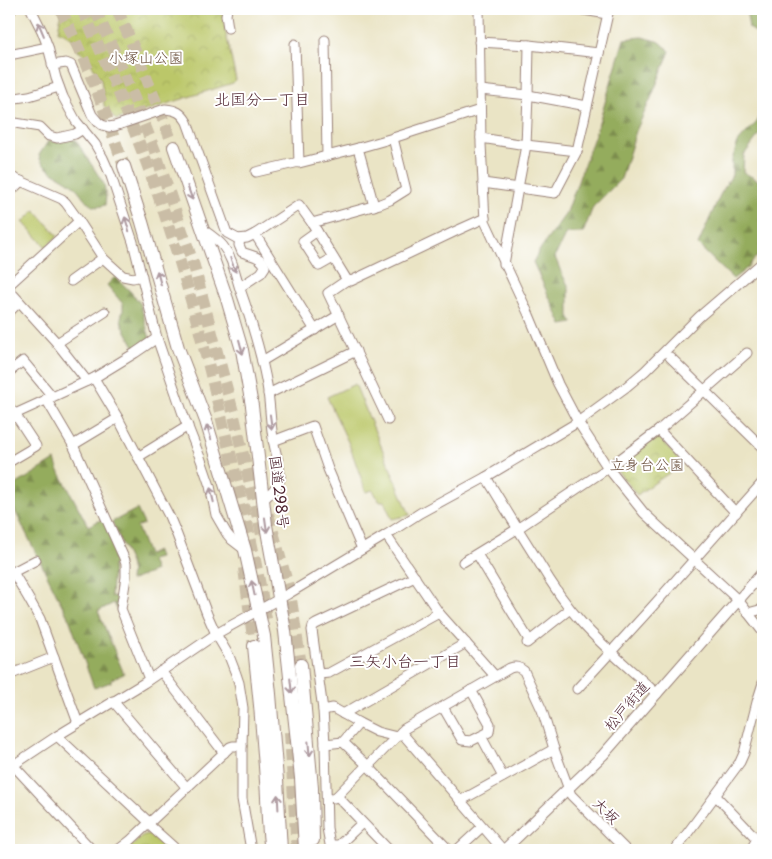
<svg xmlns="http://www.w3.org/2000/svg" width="772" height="859" viewBox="0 0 772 859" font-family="'Playpen Sans','Klee One',sans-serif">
  <defs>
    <pattern id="forest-firs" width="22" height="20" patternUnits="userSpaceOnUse" patternTransform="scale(1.25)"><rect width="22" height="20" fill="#94ac5d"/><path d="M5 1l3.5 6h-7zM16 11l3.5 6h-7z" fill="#7b8b4d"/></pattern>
    <pattern id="park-crowns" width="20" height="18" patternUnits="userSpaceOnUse" patternTransform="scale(1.25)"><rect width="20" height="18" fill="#bbc769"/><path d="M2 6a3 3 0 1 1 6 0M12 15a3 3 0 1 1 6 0" fill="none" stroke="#a2aa5b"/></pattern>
  </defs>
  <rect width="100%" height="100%" fill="#fff"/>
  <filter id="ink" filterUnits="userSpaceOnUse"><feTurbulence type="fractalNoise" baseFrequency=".02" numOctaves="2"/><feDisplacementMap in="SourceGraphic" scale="10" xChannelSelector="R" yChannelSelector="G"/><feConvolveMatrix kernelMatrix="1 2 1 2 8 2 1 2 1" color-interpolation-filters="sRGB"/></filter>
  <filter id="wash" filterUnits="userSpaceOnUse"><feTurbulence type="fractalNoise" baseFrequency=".0096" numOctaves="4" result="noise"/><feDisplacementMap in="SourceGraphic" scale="20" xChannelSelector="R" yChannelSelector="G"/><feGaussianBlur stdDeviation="1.12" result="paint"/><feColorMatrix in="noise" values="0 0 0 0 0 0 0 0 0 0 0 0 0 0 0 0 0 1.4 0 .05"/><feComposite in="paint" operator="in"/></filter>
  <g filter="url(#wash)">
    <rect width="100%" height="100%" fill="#eae4c5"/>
    <g fill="#bbc769" stroke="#82734a">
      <polygon points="35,210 58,236 46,247 23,222"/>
      <polygon points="355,384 410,515 392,519 384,501 379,501 373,490 366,492 349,444 327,397"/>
    </g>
    <g fill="url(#forest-firs)" stroke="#6f6644">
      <polygon points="746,9 763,9 763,37 749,28"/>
      <polygon points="642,37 660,42 670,51 651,98 636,131 621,179 593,207 583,233 566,233 555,257 562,274 569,287 569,316 573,323 562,325 533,262 541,248 567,212 598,126 624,39"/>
      <polygon points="763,111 763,131 755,140 744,155 743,172 763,183 763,254 755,258 746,269 733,279 698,245 720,195 732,175 732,160 738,142 748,131 757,122"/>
      <path d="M75 139 104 184 106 196 105 205C101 206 98 208 93 206 86 203 82 194 77 189 67 177 41 171 39 155L49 140C57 144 67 140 75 139Z"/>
      <polygon points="115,277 130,291 140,303 150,339 135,348 122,324 121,317 123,311 123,304 107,285"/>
      <polygon points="55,460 58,469 88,526 103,519 123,565 113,565 111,596 118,597 117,610 114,603 98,611 124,674 111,679 111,682 94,688 70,621 9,499 9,489"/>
      <polygon points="137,509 144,524 137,527 148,555 157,551 159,558 151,560 155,571 130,581 131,568 130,563 112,522"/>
    </g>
    <g fill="url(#park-crowns)" stroke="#82734a">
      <polygon points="59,9 224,9 225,29 236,80 233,83 116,120 104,106 103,94 101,80 87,57 78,51 74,40 64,33 58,31 61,13"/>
      <polygon points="656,433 682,464 637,495 614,467"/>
      <polygon points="153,833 171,850 127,850 144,835"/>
    </g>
  </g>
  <g filter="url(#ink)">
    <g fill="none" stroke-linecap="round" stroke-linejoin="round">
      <g stroke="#cabda6" stroke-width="12" stroke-dasharray="12 6" stroke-linecap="butt">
        <polyline points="61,9 95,85 124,166"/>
        <path d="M82 9C112 75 141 143 164 212 189 287 209 364 227 441 242 500 256 559 266 619"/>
        <polyline points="95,9 124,73 155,151 194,266 233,412 263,539"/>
        <polyline points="117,9 140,62 174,147"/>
        <polyline points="268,514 290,593 301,665"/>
        <polyline points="244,568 254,646"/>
        <polyline points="290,732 297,850"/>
      </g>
      <g stroke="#9a8278" stroke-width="11">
        <g id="minor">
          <polyline points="31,9 42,31 48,47 56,78 63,97 76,121 95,144 103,158 111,176 133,242 157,338 184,417 201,460 210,486 216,515 227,534 232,540 245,550"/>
          <polyline points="227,9 226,15 228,28"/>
          <polyline points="479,9 481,144 485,221 529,315 558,384 578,422 608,468 644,513 738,600 763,632"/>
          <polyline points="578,9 607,14"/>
          <polyline points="9,14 12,9"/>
          <polyline points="325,40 327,156"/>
          <polyline points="479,42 529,45 599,53"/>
          <polyline points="295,44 299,163 358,148 393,138 480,110"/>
          <polyline points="9,55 48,47"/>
          <path d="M52 65 66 63 71 65 92 115 98 122 102 125 109 127 115 126 165 109C176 110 181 112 187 122L227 233 238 239 247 238 255 234 299 205 312 223 347 280 351 281 456 231 485 218"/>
          <polyline points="480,90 528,95 587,106"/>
          <polyline points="9,99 29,96 59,87"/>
          <polyline points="9,122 40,127 49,136 57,138 75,134 83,129"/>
          <polyline points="481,138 526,145 577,151"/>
          <polyline points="358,148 374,206"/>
          <polyline points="256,172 299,162"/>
          <polyline points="9,176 62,199 66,203 79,221 103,258 123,276 133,278 142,276"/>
          <polyline points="483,183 555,193 577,151 609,9"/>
          <polyline points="9,193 21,181"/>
          <polyline points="312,223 380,204 390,200 406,190 393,138"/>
          <path d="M202 229C209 234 217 239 223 246 233 259 235 274 240 289 251 320 261 352 267 385 270 402 270 420 273 438 274 449 282 471 280 479 278 488 269 494 263 500"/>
          <polyline points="317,231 303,241 319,266 333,258"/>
          <polyline points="255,234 315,330"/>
          <path d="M240 239 239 245 242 252C251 256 262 256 265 267L261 273 240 287"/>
          <polyline points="504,264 526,145 528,95 529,45"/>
          <polyline points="347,280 328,293 388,420"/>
          <polyline points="71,281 103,258"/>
          <polyline points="9,285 79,221"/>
          <polyline points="9,290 57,343 87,381"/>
          <polyline points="9,312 19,302"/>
          <polyline points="57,343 105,312"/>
          <polyline points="670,357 763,448"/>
          <polyline points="262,361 339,315"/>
          <polyline points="9,372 23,361 52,396"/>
          <polyline points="94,378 118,418 169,516 177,535 207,614 216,634 229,656 236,674 239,683 243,708 242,746 242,799 251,850"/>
          <polyline points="268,394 356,351"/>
          <polyline points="46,399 73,445 124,558 126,564 126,577 121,609 149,679"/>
          <polyline points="9,407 15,414 94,378 135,353 157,338"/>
          <polyline points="659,430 736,513"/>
          <polyline points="273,441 313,426 328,469 362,549"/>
          <polyline points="73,445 118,418"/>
          <polyline points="138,457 188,426"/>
          <polyline points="9,462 36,446 15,414"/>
          <path d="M486 477C503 505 520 533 538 561 551 583 565 604 582 623 605 649 632 670 657 694"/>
          <polyline points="386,535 439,613 495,676"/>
          <polyline points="477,554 529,640"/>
          <polyline points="36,560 13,572 30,601 40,619 78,723"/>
          <polyline points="463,562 517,529 608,468 659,430 747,353"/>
          <polyline points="748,613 763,609"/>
          <polyline points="527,643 570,609"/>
          <polyline points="161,671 224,753"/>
          <polyline points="319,674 329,673 439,613"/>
          <polyline points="9,675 54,657"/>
          <polyline points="577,689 652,607 763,482"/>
          <polyline points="471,690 490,724 489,732 481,736 503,777"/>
          <polyline points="113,701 187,788"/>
          <polyline points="443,707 462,740 471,741 481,736"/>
          <polyline points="323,710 333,708 359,723"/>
          <polyline points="343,714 466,643"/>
          <polyline points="401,732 503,850"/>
          <polyline points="57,736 150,823"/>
          <polyline points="343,742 368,766 449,850"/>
          <polyline points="325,744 343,742 359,723 377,732 397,737"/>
          <polyline points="13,765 92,850"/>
          <path d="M368 766 404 729 510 668C516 666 519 667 524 671L542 710 554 749 571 795 626 850"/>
          <polyline points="9,768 57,736 144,683 216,634 288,594 386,535 420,513 486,477 578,422 626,387 645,371 699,317 763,262"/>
          <polyline points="337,796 389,850"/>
          <polyline points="716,796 757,839 753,846"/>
          <polyline points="334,798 337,796 367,765"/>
          <polyline points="460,801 554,749"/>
          <polyline points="148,824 177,850"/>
          <polyline points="331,845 339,845 362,823"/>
          <polyline points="9,846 12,850"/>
          <polyline points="118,850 131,840 230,747 233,746 242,746"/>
          <polyline points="331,850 327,828 325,744 323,710 312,630 313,626 316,624 415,577"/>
          <polyline points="457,850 482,827"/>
          <polyline points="675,850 740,762 744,753 757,702 763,683"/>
        </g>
      </g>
      <g stroke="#9a8278" stroke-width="12">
        <polyline id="major" points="504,850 603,755 763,572"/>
      </g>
      <g stroke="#9a8278" stroke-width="14">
        <g id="highway">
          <polyline points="174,147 227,299 242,350 252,406 266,525 285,631 301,778 305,850"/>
          <polyline points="124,166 142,222 178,348 206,421 245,550 264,636 270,694 277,780 281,850"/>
          <path d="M254 646C259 691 263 736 266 781 268 804 267 827 271 850"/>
          <polyline points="301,665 312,788 313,840"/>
        </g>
      </g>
      <use href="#minor" stroke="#fff" stroke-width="9"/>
      <use href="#major" stroke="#fff" stroke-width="10"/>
      <use href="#highway" stroke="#fff" stroke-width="12"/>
    </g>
    <defs><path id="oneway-shaft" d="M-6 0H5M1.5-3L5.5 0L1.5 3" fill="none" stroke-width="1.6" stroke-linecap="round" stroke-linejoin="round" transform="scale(1.25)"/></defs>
    <g stroke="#ae9aa0">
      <use href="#oneway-shaft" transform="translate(41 29) rotate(-113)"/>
      <use href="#oneway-shaft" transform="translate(190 193) rotate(70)"/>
      <use href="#oneway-shaft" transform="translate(127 224) rotate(-107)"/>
      <use href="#oneway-shaft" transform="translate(233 265) rotate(69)"/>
      <use href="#oneway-shaft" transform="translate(159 278) rotate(-106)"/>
      <use href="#oneway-shaft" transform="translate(241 347) rotate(75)"/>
      <use href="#oneway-shaft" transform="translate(271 422) rotate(82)"/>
      <use href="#oneway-shaft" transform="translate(209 432) rotate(-107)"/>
      <use href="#oneway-shaft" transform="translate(212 495) rotate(-103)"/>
      <use href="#oneway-shaft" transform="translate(266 525) rotate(82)"/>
      <use href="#oneway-shaft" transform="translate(253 588) rotate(-102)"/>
      <use href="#oneway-shaft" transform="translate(291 686) rotate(84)"/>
      <use href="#oneway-shaft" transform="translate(309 749) rotate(85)"/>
      <use href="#oneway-shaft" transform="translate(278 802) rotate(-93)"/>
    </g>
  </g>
  <g text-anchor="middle" stroke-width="4" stroke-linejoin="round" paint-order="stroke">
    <g font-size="15" fill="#6c513e" stroke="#fff">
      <text x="146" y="63">小塚山公園</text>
      <text x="647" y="470">立身台公園</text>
    </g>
    <g font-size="15" fill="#4a1f2b" stroke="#fff">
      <text transform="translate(279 492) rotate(83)" y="5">国道298号</text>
      <text transform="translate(627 706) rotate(-49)" y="5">松戸街道</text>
      <text transform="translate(606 811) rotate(45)" y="5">大坂</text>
    </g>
    <g font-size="16" fill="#4a1f2b" stroke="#fff">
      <text x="262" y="105">北国分一丁目</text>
      <text x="405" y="667">三矢小台一丁目</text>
    </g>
  </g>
  <rect width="772" height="859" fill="none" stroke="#fff" stroke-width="30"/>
</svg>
